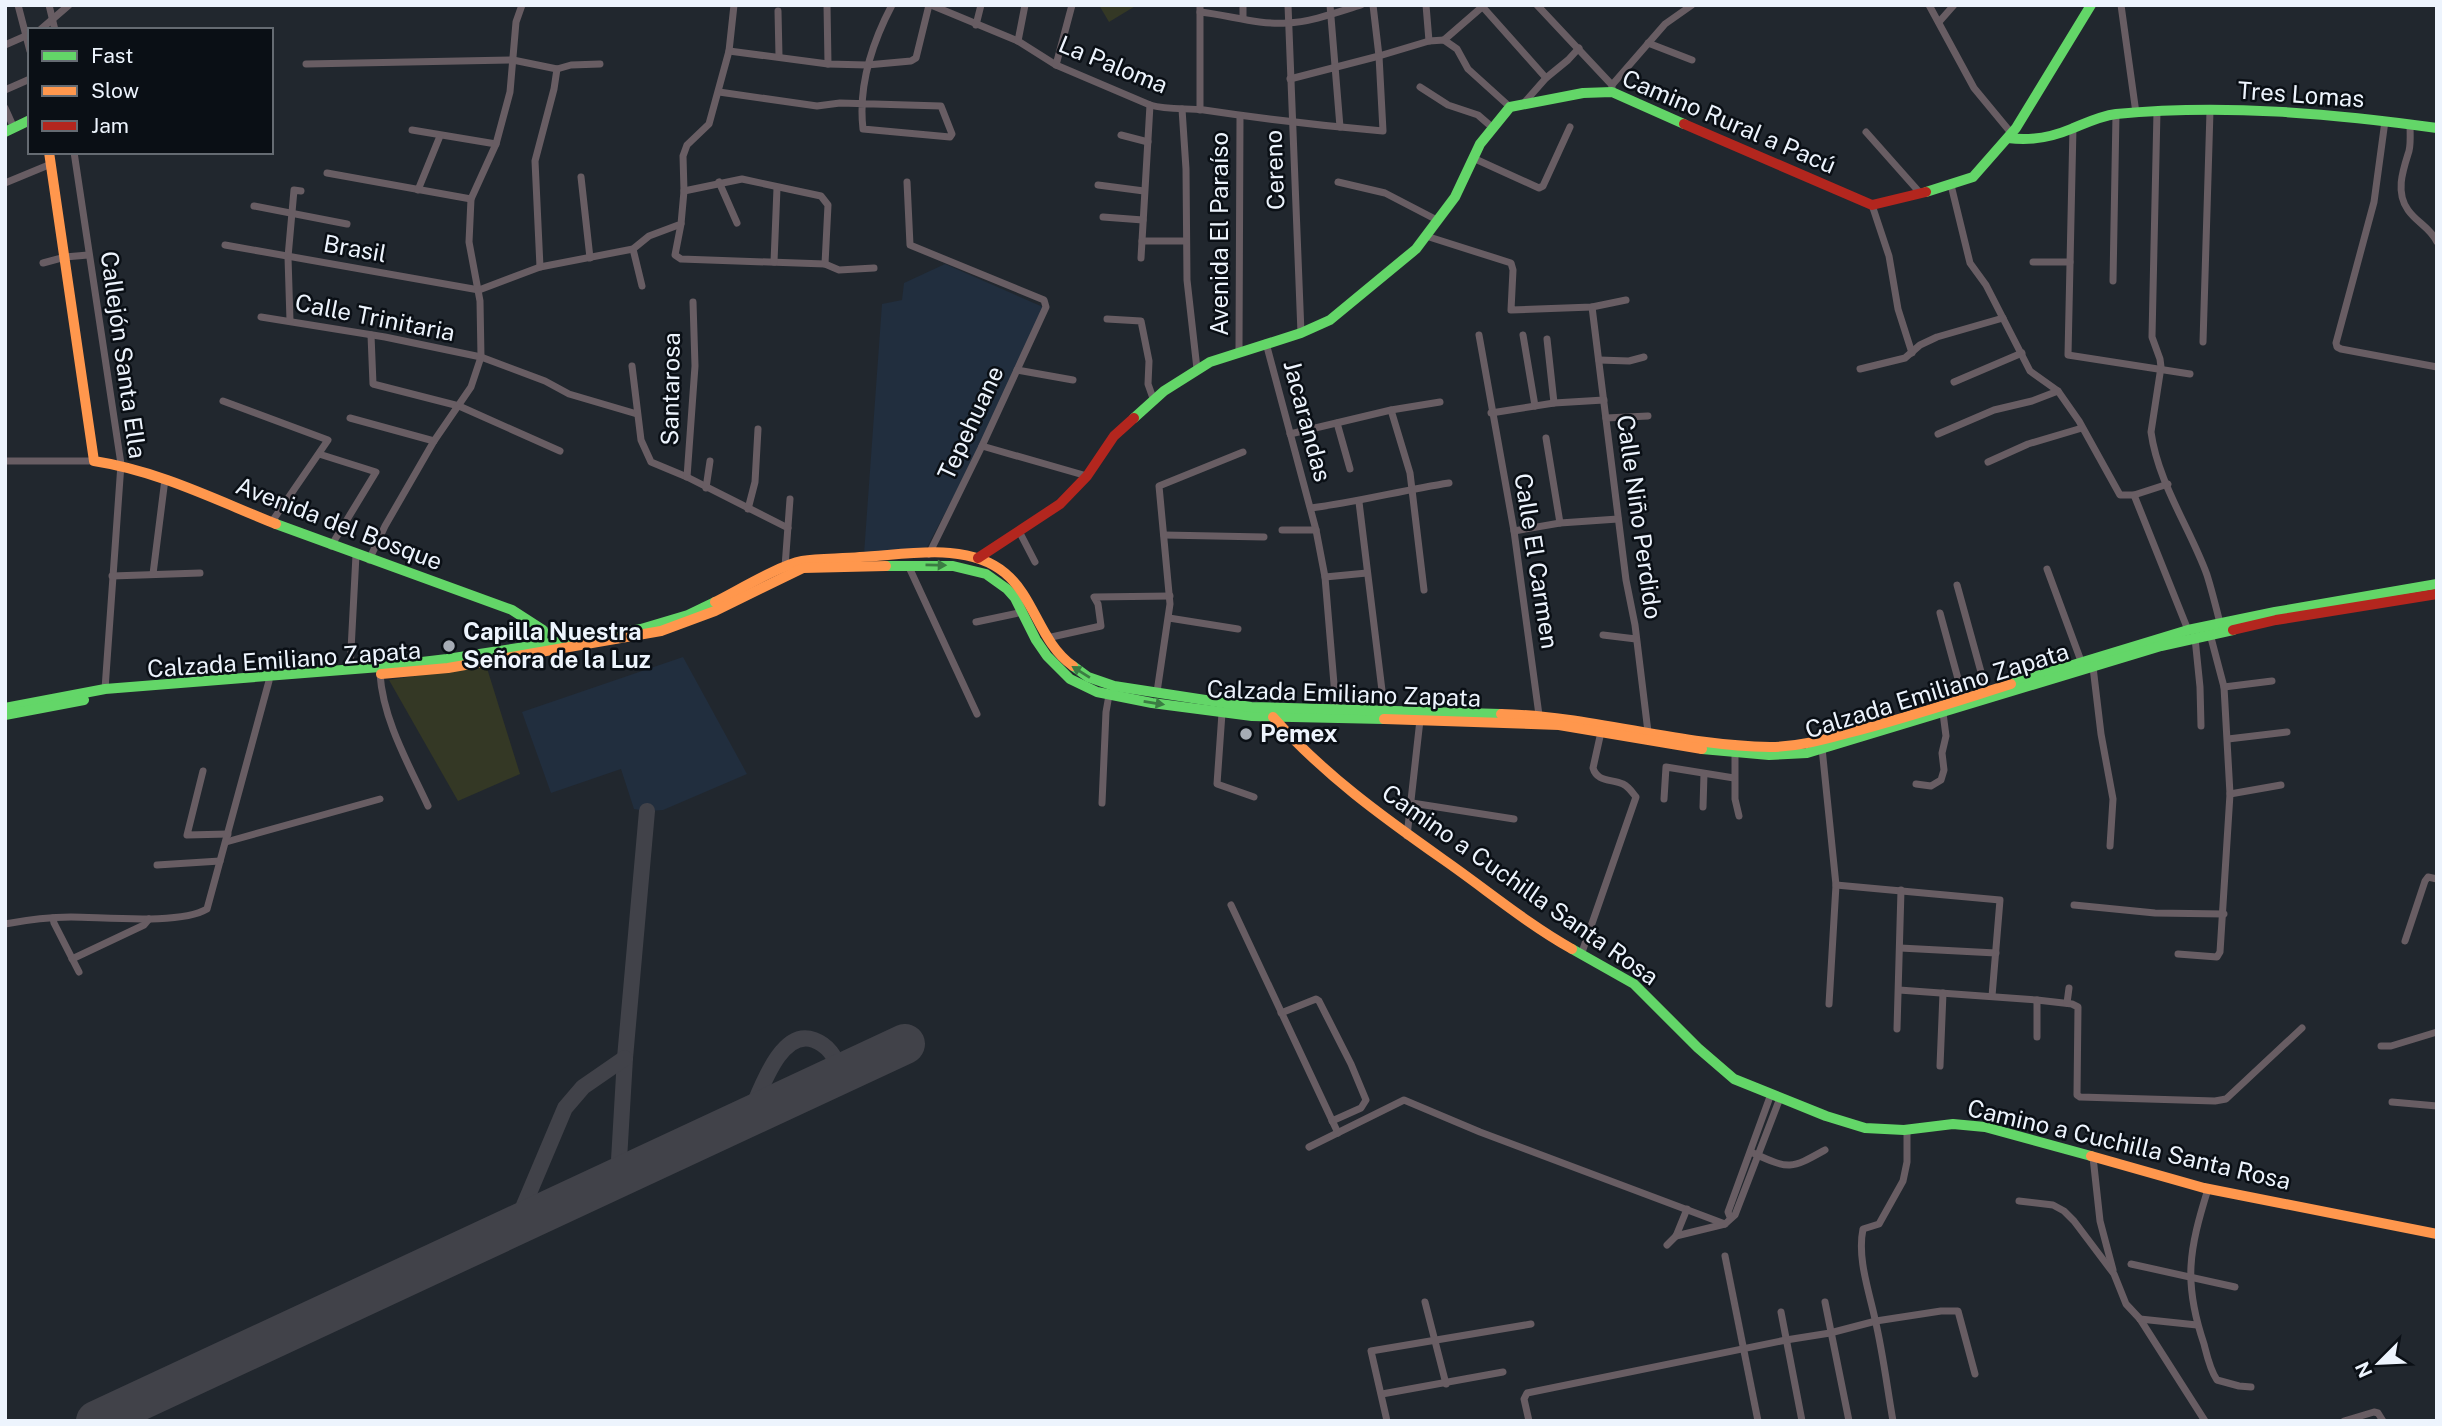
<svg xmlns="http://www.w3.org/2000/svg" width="2442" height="1426" viewBox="0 0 2442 1426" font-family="'Public Sans',sans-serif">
  <rect width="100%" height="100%" fill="#21272e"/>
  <g fill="#212e3e">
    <polygon points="945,264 1043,307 981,445 925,551 864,554 882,304 902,300 904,283"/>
    <polygon points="683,657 747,774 663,810 647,811 634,809 621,769 551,793 522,712"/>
  </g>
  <g fill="#343825">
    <polygon points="1099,5 1137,5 1109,22"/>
    <polygon points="486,665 520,774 458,801 389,680"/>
  </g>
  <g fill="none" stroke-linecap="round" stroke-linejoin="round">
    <g stroke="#414249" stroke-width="16">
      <path d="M749 1116C760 1093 780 1027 814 1040 830 1046 835 1058 842 1072"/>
      <polyline points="618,1177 625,1058 647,811"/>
      <polyline points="516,1224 565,1108 583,1087 625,1058"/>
    </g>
    <polyline stroke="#414249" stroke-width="40" points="96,1421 905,1044"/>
    <g stroke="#685d63" stroke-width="7">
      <polyline points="18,5 30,51"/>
      <polyline points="49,5 55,30"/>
      <polyline points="827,5 828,64"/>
      <path d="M931 5 1018 41 1056 65 1150 105C1168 110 1186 108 1204 110 1264 119 1323 126 1383 131L1379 56 1373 5"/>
      <polyline points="1200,5 1200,110"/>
      <polyline points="1243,5 1243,18"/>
      <polyline points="1288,5 1301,333"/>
      <polyline points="1330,5 1340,127"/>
      <polyline points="1426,5 1429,41"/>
      <polyline points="1481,5 1546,78"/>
      <polyline points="1537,5 1612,85"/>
      <polyline points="1929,5 1974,88 2012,134"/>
      <polyline points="2121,5 2136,113"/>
      <polyline points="778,11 779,56"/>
      <path d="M1200 12C1229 15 1258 25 1287 23 1311 22 1338 12 1361 5"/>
      <polyline points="1939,22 1954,5"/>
      <polyline points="976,25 981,5"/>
      <polyline points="40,30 69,5"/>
      <polyline points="1444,40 1482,7"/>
      <polyline points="1018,41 1025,5"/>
      <polyline points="1648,43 1692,60"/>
      <polyline points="5,45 30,34"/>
      <polyline points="729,51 828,64 867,65 911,61 916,58 929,5"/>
      <polyline points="306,64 513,60 557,69 571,65 600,64"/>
      <polyline points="1056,65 1072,5"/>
      <polyline points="1290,79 1379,56 1429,41 1444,40 1457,49 1468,69 1510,107"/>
      <polyline points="1420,87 1448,105 1478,115 1493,128"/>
      <polyline points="5,90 30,79"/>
      <path d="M719 92 817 106 840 103 941 106 952 134 950 137 863 129C858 86 872 43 892 5"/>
      <polyline points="1612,92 1612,85 1665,24 1692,5"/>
      <polyline points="1524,103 1546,78 1568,60 1579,48"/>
      <polyline points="5,108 14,128"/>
      <polyline points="1182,109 1186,169 1187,280 1197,369"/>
      <path d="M2157 111 2152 337 2160 359 2161 367 2151 432C2158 483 2190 528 2207 575 2212 591 2216 607 2220 623"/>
      <polyline points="2385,121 2374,202 2336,343 2337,347 2341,349 2437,367"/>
      <path d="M2410 124C2410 133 2411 143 2409 151 2403 170 2395 192 2408 210 2417 223 2430 227 2437 242"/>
      <polyline points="2073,127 2068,355 2190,374"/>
      <polyline points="412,130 496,144"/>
      <polyline points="1866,132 1921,194"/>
      <polyline points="1121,135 1148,142"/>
      <polyline points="74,152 121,464 105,689"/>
      <polyline points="1473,158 1539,188 1543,186 1570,127"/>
      <polyline points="327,173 471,199"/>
      <polyline points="581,177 590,258"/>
      <polyline points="719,182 737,223"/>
      <polyline points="907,182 910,245 1044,300 1046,307 982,446 929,554"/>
      <polyline points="1338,182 1385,193 1437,220"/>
      <polyline points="5,183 51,164"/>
      <polyline points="1098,185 1144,191"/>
      <polyline points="1951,185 1970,263 1986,285 2030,371 2058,391 2079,421 2120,495 2134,495 2168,484"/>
      <polyline points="418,190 440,136"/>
      <polyline points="684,191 742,179 821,196 828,205 825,264"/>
      <polyline points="1872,205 1889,256 1898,309 1912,353"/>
      <polyline points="254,206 347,224"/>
      <polyline points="1103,217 1143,220"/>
      <polyline points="681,224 675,255 681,259 825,264 839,270 874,268"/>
      <polyline points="1426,236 1511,263 1513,270 1511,310 1592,307 1626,300"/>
      <polyline points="1142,241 1186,241"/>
      <polyline points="225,245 479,290 540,267 633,249 649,236 681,224 684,191 683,156 687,145 709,124 729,51 734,5"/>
      <polyline points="633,249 642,286"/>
      <polyline points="1141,258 1150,105"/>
      <polyline points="774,262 777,188"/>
      <polyline points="2033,262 2070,262"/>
      <polyline points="43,263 65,257 88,255"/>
      <polyline points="540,267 535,161 554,89 557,69"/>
      <polyline points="2113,281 2116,114"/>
      <polyline points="1592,307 1626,580 1635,625 1648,732"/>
      <polyline points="261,317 385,337 481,357 545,381 569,394 637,414"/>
      <polyline points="1107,319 1141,321 1149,361 1148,384 1154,401"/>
      <polyline points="290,321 288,257 294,190 301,191"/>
      <polyline points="371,335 373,384 459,406 560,451"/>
      <polyline points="1479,335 1514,531 1539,715"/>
      <polyline points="1523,335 1535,406"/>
      <polyline points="1547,339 1554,403"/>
      <polyline points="2203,342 2210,111"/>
      <polyline points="1266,343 1316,530 1325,577 1336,708"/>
      <polyline points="1239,351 1240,116"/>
      <polyline points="1599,360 1629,361 1644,357"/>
      <polyline points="632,366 641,440 651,462 687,477 788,528"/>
      <polyline points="1860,369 1905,358 1920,345 1937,337 2003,318"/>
      <polyline points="1017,370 1073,380"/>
      <polyline points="1954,382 2022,353"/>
      <polyline points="223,401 328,440 271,523"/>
      <polyline points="1391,410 1410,473 1424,590"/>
      <polyline points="1491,413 1554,403 1604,400"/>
      <polyline points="350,418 434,441"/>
      <polyline points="1606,418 1648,416"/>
      <polyline points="1337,423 1350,469"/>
      <polyline points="1290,434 1391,410 1440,402"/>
      <polyline points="1938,434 1994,410 2032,401 2058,391"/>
      <polyline points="1546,438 1560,523"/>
      <polyline points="982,446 1087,476"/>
      <polyline points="319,454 376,472 331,546"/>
      <polyline points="5,461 94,461"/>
      <polyline points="1988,462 2028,444 2082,428"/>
      <polyline points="687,477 695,366 693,302"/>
      <polyline points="706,488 710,461"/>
      <polyline points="2134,495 2188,630"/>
      <polyline points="1359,502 1385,715"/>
      <path d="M1311 508C1358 502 1403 490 1449 483"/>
      <polyline points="748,509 755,482 758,429"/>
      <polyline points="1282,530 1316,530"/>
      <polyline points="1019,531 1035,562"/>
      <polyline points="1514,531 1560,523 1618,519"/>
      <polyline points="1164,535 1264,537"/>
      <polyline points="369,560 385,526 434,441 471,387 481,357 480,301 469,242 471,199 496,144 510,92 516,22 522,5"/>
      <polyline points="908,565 977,714"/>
      <polyline points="785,567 790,499"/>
      <polyline points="2047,569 2081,661"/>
      <polyline points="153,574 165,479"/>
      <polyline points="112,576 200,573"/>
      <polyline points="1325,577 1367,573"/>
      <polyline points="1957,585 1986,690"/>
      <polyline points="1940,613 1963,697"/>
      <polyline points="1169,618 1238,629"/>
      <polyline points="976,622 1023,612"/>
      <polyline points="1603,635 1636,639"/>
      <polyline points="1047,638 1101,626 1098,604 1094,597 1170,596"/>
      <polyline points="2195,638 2200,687 2201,726"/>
      <polyline points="2093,667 2101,734 2113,799 2110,846"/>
      <polyline points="350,669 356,555"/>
      <path d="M380 674C383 720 409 765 428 806"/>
      <polyline points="2224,687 2272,681"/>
      <polyline points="1157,692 1170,604 1159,486 1243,452"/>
      <polyline points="1222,713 1217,784 1254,797"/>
      <polyline points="2228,739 2287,732"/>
      <polyline points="1822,748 1836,885 1829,1004"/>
      <polyline points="1735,752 1735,799 1739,816"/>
      <polyline points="203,771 187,835 228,834"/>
      <polyline points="1916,784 1931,786 1941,780 1944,770 1942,753 1946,736 1943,713"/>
      <polyline points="2230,794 2281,785"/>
      <polyline points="1664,799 1666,767 1734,778"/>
      <polyline points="1102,803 1106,712 1109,695"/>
      <polyline points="1412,803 1514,819"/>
      <polyline points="1703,807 1704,774"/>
      <polyline points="1407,836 1420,720"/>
      <polyline points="226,842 380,799"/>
      <polyline points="157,865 220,861"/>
      <polyline points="1836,885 2000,900 1992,996"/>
      <polyline points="1231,905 1338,1133"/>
      <polyline points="2074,905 2155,913 2224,914"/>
      <polyline points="53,918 54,923 79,972"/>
      <path d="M5 924C26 920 49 917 71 917 103 917 180 925 207 909L269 681"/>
      <polyline points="2405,941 2425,881 2428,877 2437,879"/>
      <polyline points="1900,948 1996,953"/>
      <polyline points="2178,954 2217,957 2220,952 2230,794 2224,687 2210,634"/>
      <path d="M1581 955 1636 797C1632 792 1629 787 1623 784 1611 779 1597 782 1593 768L1601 732"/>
      <polyline points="72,959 144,925 149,919"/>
      <polyline points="1899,990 2037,1000 2072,1004 2078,1007 2077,1095 2080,1097 2215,1101 2226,1099 2302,1028"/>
      <polyline points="2037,1000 2037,1037"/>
      <polyline points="2067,1003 2069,988"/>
      <polyline points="1281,1013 1316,999 1319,1001 1351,1064 1366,1100 1361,1108 1332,1121"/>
      <polyline points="1897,1029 1901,890"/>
      <polyline points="2381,1046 2391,1046 2437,1032"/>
      <polyline points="1940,1066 1943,993"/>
      <polyline points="2392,1102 2437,1106"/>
      <polyline points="1309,1147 1404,1100 1480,1132 1725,1224"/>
      <path d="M1753 1153C1790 1170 1791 1169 1825 1150"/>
      <polyline points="2093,1157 2100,1221 2113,1270"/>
      <path d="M2208 1189C2189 1250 2183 1282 2204 1344 2207 1356 2210 1370 2217 1380L2239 1386 2251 1387"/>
      <polyline points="2019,1201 2053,1205 2064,1211 2074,1221 2114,1274 2126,1304 2140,1319 2205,1421"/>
      <polyline points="1730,1217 1728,1212 1771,1094"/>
      <polyline points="1676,1236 1725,1224 1735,1215 1780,1098"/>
      <polyline points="1667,1245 1676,1236 1687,1209"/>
      <polyline points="1725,1256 1758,1421"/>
      <polyline points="2131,1264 2235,1287"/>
      <polyline points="1425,1302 1446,1384"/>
      <polyline points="1825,1302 1849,1421"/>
      <polyline points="1781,1312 1802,1421"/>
      <polyline points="2140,1319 2197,1325"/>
      <polyline points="1382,1394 1503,1372"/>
      <polyline points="1387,1421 1371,1351 1531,1324"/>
      <polyline points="1529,1421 1524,1399 1527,1393 1786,1340 1830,1333 1876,1321 1941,1311 1958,1311 1975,1374"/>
      <path d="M1893 1421C1887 1387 1883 1353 1875 1319 1869 1291 1857 1258 1863 1229L1879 1224 1903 1181 1907 1162V1129"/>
      <polyline points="2344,1421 2374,1412 2378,1413 2383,1421"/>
    </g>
    <g stroke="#63d668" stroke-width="10">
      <polyline points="5,132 30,120"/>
      <path d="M2008 138C2029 141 2052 137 2071 129 2086 123 2100 116 2116 114 2223 104 2331 113 2437 128"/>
      <polyline points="1926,192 1973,177 2016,128 2091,5"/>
      <polyline points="1134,418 1164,391 1210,362 1301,333 1330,320 1416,249 1455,197 1480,144 1510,107 1583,93 1612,92 1684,124"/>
      <polyline points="276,524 512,610 543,630 541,649"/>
      <polyline points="886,566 953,566 986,574 1007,589 1015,598 1036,640 1047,656 1070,679 1097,692 1152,703 1252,716 1384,719"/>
      <polyline points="1073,666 1088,677 1114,686 1251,707 1501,714"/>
      <polyline points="2011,684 2188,630 2275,612 2437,584"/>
      <polyline points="5,708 105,689 380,667 447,659 641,629 688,615 715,602"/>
      <polyline points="5,715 84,700"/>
      <polyline points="1702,749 1769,755 1807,753 2161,646 2233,630"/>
      <polyline points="1572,949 1634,984 1698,1048 1734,1079 1826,1116 1865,1128 1904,1130 1953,1124 1985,1127 2091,1156"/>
    </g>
    <g stroke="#ff974d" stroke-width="10">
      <path d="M49 152 94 461C159 471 216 500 276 524"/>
      <path d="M715 602C737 591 780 565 802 561 820 558 841 559 860 557 905 555 967 541 1005 573 1035 598 1040 643 1073 666"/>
      <polyline points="381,674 448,668 661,631 715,611 803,568 886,566"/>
      <path d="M1501 714C1592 716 1680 746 1770 747 1797 747 1822 740 1848 733 1903 719 1957 701 2011 684"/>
      <path d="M1273 717C1323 774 1383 817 1444 860 1487 890 1526 923 1572 949"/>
      <polyline points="1384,719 1559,725 1702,749"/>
      <polyline points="2091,1156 2204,1188 2437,1234"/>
    </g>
    <g stroke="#b3261e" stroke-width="10">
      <polyline points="1684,124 1872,205 1926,192"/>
      <polyline points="978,558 1060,504 1087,476 1114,436 1134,418"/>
      <polyline points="2233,630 2276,620 2437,594"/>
    </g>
  </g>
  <defs><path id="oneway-solid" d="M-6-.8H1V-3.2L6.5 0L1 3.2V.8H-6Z" transform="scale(1.75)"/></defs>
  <g fill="#3b7c43">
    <use href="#oneway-solid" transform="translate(936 565) rotate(1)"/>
    <use href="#oneway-solid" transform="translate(1081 672) rotate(-148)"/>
    <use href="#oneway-solid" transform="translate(1154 703) rotate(9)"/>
  </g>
  <g fill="#a6acb5" stroke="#0a0f15" stroke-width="2.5">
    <circle cx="449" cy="646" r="7"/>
    <circle cx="1246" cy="734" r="7"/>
  </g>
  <g text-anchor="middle" stroke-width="5" stroke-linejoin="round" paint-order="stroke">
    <g font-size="24" fill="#edf4fd" stroke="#0a0f15">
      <text transform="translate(1113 65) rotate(22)" y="8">La Paloma</text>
      <text transform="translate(2301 95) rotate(4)" y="8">Tres Lomas</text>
      <text transform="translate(1729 122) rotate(23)" y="8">Camino Rural a Pacú</text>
      <text transform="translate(1275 170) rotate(-92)" y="8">Cereno</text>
      <text transform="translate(1220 234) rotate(-90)" y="8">Avenida El Paraíso</text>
      <text transform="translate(355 249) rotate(10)" y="8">Brasil</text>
      <text transform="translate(375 318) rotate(11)" y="8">Calle Trinitaria</text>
      <text transform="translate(123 355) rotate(82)" y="8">Callejón Santa Ella</text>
      <text transform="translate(671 389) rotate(-89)" y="8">Santarosa</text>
      <text transform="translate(1307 421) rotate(75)" y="8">Jacarandas</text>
      <text transform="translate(971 423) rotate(-65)" y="8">Tepehuane</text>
      <text transform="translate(1639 517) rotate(82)" y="8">Calle Niño Perdido</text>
      <text transform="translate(339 524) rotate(21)" y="8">Avenida del Bosque</text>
      <text transform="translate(1536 561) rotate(81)" y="8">Calle El Carmen</text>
      <text transform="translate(284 660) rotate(-4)" y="8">Calzada Emiliano Zapata</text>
      <text transform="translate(1937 691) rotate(-17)" y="8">Calzada Emiliano Zapata</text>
      <text transform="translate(1344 694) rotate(2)" y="8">Calzada Emiliano Zapata</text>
      <text transform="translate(1520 885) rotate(35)" y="8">Camino a Cuchilla Santa Rosa</text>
      <text transform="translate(2129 1145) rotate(13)" y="8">Camino a Cuchilla Santa Rosa</text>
    </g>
    <g font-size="24" font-weight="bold" fill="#edf4fd" stroke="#0a0f15" text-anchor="start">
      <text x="463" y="640">Capilla Nuestra<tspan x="463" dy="28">Señora de la Luz</tspan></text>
      <text x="1260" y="742">Pemex</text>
    </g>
  </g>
  <rect width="2442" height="1426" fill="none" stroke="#edf4fd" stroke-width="14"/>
  <rect x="28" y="28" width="245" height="126" fill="#0a0f15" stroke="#656b72" stroke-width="2"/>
  <rect x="42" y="51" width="35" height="10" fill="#63d668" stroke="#656b72" stroke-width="2"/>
  <text x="91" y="63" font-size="21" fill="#edf4fd">Fast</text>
  <rect x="42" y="86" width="35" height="10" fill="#ff974d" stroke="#656b72" stroke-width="2"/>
  <text x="91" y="98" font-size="21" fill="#edf4fd">Slow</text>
  <rect x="42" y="121" width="35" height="10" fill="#b3261e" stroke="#656b72" stroke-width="2"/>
  <text x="91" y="133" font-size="21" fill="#edf4fd">Jam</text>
  <g transform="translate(2379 1363) rotate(246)" stroke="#0a0f15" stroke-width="5" paint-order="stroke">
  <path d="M0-5L12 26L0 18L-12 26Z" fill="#edf4fd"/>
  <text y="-10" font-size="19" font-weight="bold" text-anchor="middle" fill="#edf4fd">N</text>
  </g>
</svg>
